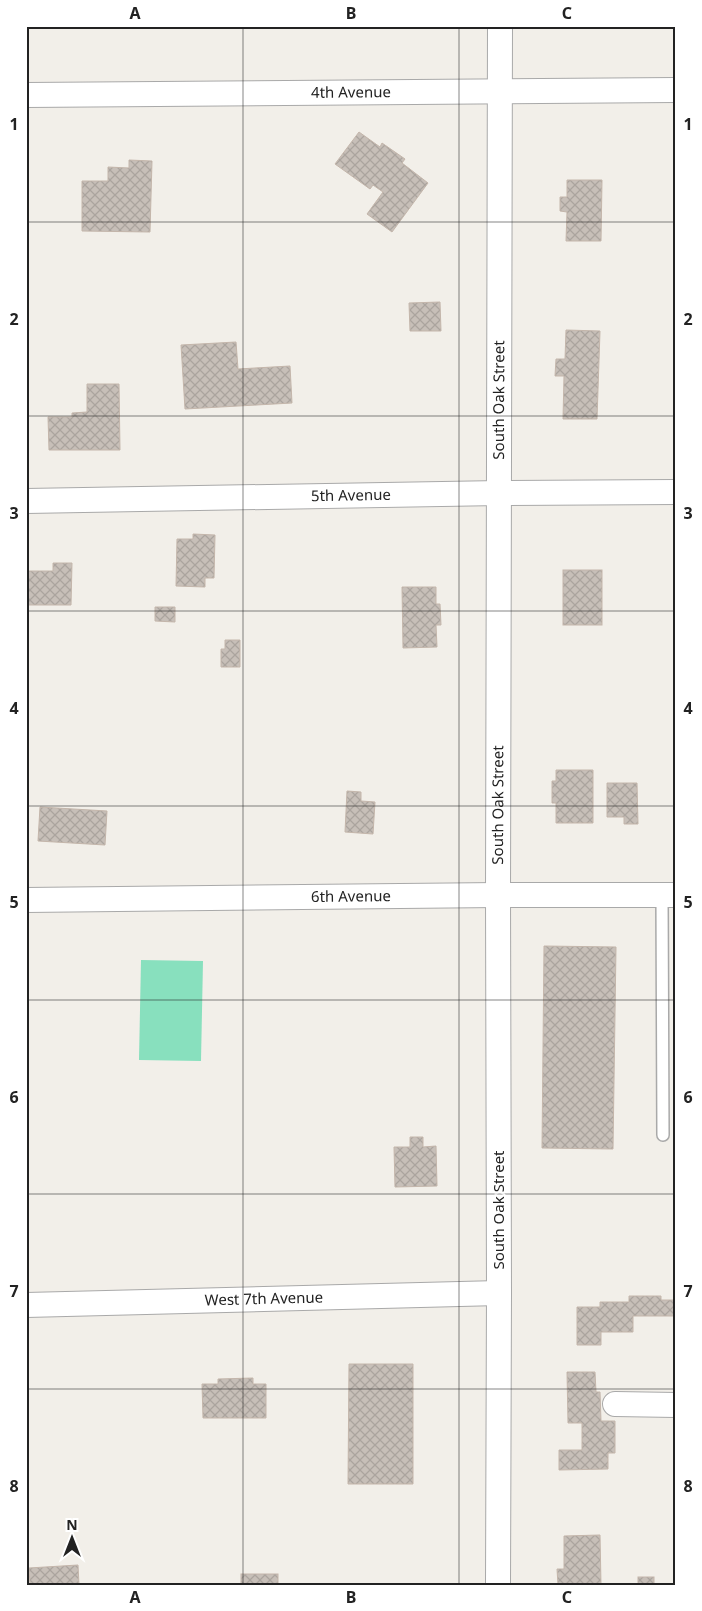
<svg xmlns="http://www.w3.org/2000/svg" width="702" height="1611" viewBox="0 0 702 1611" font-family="'Noto Sans',sans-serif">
  <defs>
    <pattern id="building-cross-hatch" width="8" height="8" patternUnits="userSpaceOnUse" patternTransform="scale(1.25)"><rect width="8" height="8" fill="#c7bfb8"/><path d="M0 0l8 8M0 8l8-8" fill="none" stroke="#aba49e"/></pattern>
  </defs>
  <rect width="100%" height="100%" fill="#f2efe9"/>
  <polygon fill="#88e0be" points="141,960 203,961 201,1061 139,1060"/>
  <g fill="url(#building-cross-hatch)" stroke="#c4b6ab">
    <polygon points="359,132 380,147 382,143 405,159 402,163 428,183 392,232 367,214 383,192 373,185 370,189 335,164"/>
    <polygon points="129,160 152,161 150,232 82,231 82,181 108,181 108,167 129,168"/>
    <polygon points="567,180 602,180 601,241 566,241 567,212 560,211 560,197 567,197"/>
    <polygon points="440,302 441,331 410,331 409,303"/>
    <polygon points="566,330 600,331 597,419 563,419 564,376 555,376 556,359 565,359"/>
    <polygon points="236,342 238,369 290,366 292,403 185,409 181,345"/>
    <polygon points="87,384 119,384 120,450 49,450 48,417 72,417 72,413 87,412"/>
    <polygon points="193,534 215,535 214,578 205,578 205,587 176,586 177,539 193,539"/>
    <polygon points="53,563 72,563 71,605 27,605 28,571 53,571"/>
    <rect x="563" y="570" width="39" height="55"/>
    <polygon points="402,587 436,587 436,604 440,604 441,625 436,625 437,647 403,648"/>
    <polygon points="155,607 175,607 175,622 155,621"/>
    <polygon points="225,640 240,640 240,667 221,667 221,649 225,649"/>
    <polygon points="556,770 593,770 593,823 556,823 556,803 552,803 552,781 556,781"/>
    <polygon points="607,783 637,783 638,824 624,824 624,817 607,817"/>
    <polygon points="347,791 361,792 361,801 375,802 373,834 345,832"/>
    <polygon points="40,807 107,811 105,845 38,841"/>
    <polygon points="544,946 616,947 613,1149 542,1148"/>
    <polygon points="410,1137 423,1137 423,1147 436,1146 437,1186 395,1187 394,1147 410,1147"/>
    <polygon points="629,1296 661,1296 661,1300 676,1300 676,1316 633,1316 633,1332 601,1332 601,1345 577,1345 577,1307 600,1307 600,1302 629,1302"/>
    <polygon points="349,1364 413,1364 413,1484 348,1484"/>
    <polygon points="567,1372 595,1372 596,1392 600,1392 601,1421 615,1421 615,1453 608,1453 608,1469 559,1470 559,1450 582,1450 582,1423 568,1423"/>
    <polygon points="253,1378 253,1384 266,1384 266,1418 203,1418 202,1384 218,1384 218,1379"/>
    <polygon points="600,1535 601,1585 558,1585 557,1569 564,1569 564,1536"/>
    <polygon points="78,1565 79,1585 30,1585 29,1568"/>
    <rect x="241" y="1574" width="37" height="11"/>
    <rect x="638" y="1577" width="16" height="8"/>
  </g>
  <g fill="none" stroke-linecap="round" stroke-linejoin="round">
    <g stroke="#a9a9a9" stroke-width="14">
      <polyline id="service" points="662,895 663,1135"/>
    </g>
    <g stroke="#a9a9a9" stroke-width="26">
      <g id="minor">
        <path id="s1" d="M26 95 676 90"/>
        <path id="s2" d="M26 501 500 493 676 492"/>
        <path id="s3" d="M26 900 498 895H676"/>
        <path id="s4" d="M26 1305 499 1293"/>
        <polyline points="615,1404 676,1405"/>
        <path id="s5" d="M498 1585 499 1293 498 895 500 26"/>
      </g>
    </g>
    <use href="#service" stroke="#fff" stroke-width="11"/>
    <use href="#minor" stroke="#fff" stroke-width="24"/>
  </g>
  <path fill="none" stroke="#222" stroke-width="1" stroke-opacity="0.55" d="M243 26V1585M459 26V1585M26 222H676M26 416H676M26 611H676M26 806H676M26 1000H676M26 1194H676M26 1389H676"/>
  <g text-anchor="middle" stroke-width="4.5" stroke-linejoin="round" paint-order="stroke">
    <g font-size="15" fill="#222" stroke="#fff">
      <text dy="5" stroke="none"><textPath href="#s1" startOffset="325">4th Avenue</textPath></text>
      <text dy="5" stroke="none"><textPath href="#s5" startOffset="1185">South Oak Street</textPath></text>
      <text dy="5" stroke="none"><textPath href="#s2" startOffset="325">5th Avenue</textPath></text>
      <text dy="5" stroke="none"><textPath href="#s5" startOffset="780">South Oak Street</textPath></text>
      <text dy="5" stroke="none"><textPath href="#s3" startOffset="325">6th Avenue</textPath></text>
      <text transform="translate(499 1210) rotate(-90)" y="5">South Oak Street</text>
      <text dy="5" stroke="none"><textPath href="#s4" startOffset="238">West 7th Avenue</textPath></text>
    </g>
  </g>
  <rect width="702" height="1611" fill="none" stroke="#ffffff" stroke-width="55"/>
  <g transform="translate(72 1538)" stroke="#ffffff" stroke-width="4" paint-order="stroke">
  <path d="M0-4L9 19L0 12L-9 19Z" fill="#222222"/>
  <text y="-8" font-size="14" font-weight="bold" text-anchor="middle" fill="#222222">N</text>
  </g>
  <rect x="28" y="28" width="646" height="1556" fill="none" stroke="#222" stroke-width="2"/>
  <g font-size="16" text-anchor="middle" font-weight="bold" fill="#222">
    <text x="135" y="19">A</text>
    <text x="351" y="19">B</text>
    <text x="567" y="19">C</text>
    <text x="14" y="130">1</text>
    <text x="688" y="130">1</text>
    <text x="14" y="325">2</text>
    <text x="688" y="325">2</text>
    <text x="14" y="519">3</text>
    <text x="688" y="519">3</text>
    <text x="14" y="714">4</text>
    <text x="688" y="714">4</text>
    <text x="14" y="908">5</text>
    <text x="688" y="908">5</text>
    <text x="14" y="1103">6</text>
    <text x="688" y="1103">6</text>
    <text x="14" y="1297">7</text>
    <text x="688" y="1297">7</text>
    <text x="14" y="1492">8</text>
    <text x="688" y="1492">8</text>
    <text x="135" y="1603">A</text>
    <text x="351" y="1603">B</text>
    <text x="567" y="1603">C</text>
  </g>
</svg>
